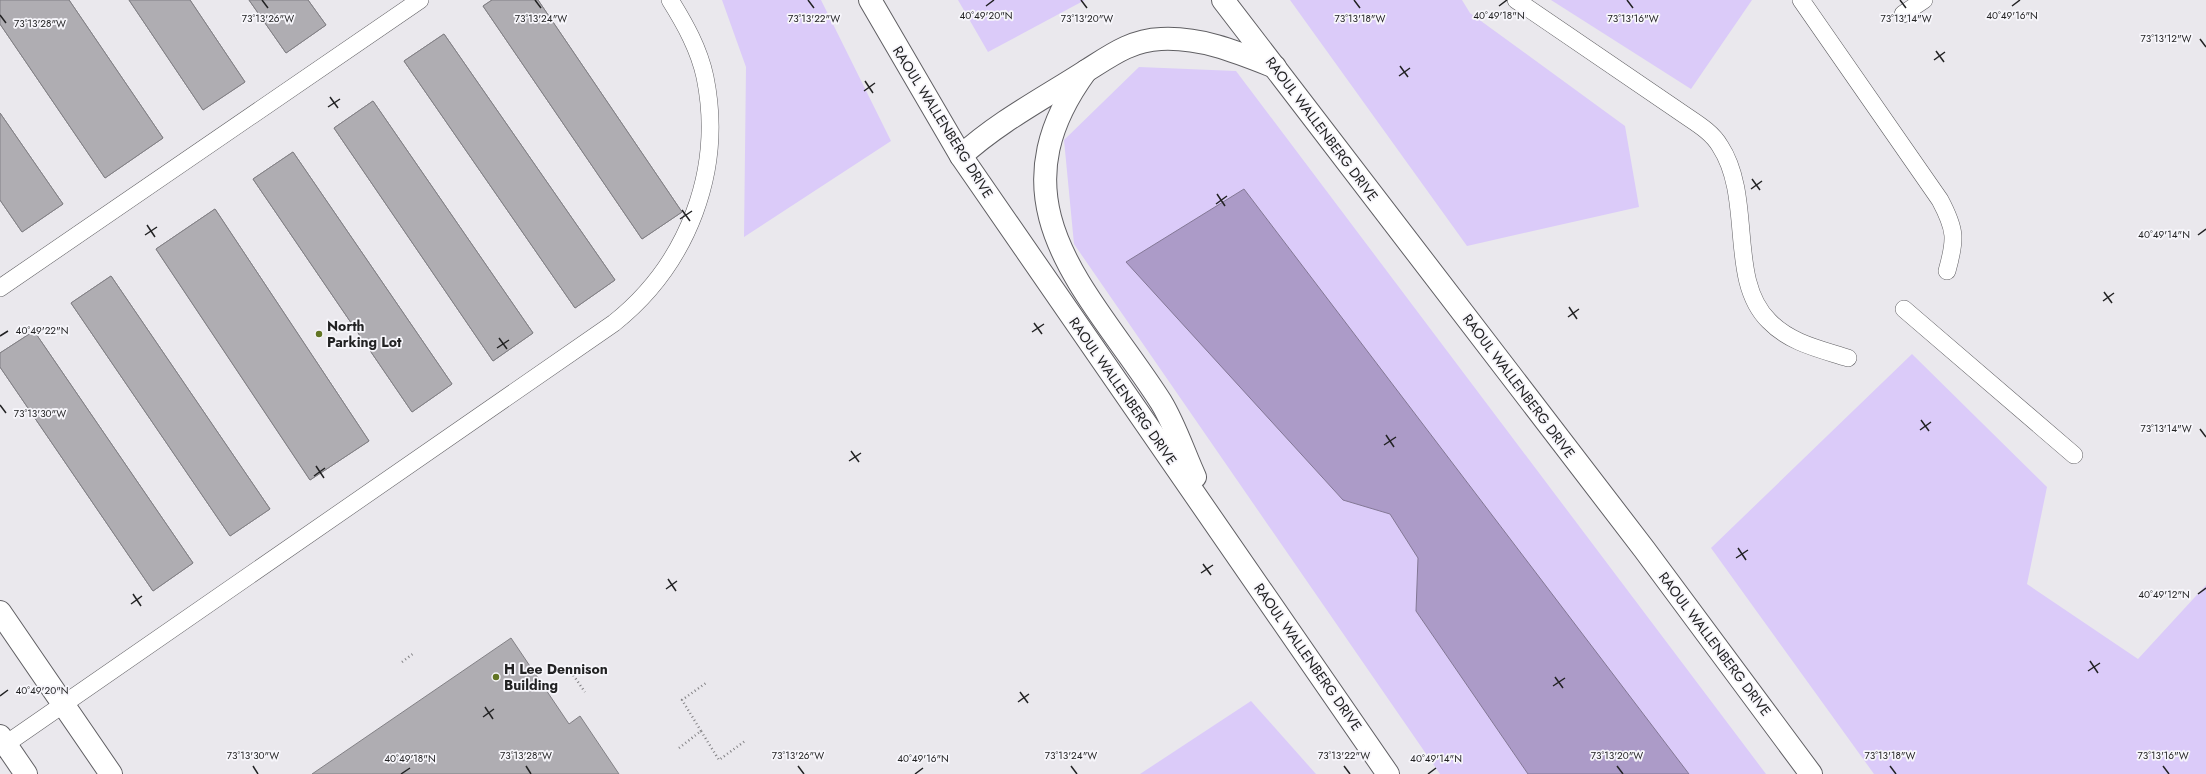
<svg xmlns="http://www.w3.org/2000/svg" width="2206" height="774" viewBox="0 0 2206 774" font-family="Jost,sans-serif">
  <rect width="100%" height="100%" fill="#eae8ed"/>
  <g fill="#dbcbf9">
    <polygon points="722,0 821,0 891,141 744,237 746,67"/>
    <polygon points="958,0 1085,0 988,52"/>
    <polygon points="1290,0 1462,0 1470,13 1625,126 1639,207 1467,246"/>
    <polygon points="1551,0 1752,0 1691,89"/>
    <polygon points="1139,67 1236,71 1766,774 1689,774 1244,189 1127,262 1343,500 1390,514 1418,558 1416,611 1528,774 1440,774 1074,244 1064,140"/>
    <polygon points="1912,354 2047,487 2027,584 2138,659 2206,585 2206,774 1874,774 1711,548"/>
    <polygon points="1251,701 1316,774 1140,774"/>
  </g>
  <polygon fill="#ac9bc8" stroke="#837796" points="1244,189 1689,774 1528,774 1416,611 1418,558 1390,514 1343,500 1126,262"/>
  <g fill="#afadb2" stroke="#828085">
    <polygon points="0,0 69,0 163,138 105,178 0,24"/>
    <polygon points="0,0 69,0 163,138 105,178 0,24"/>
    <polygon points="129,0 190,0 245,82 203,110"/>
    <polygon points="129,0 190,0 245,82 203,110"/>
    <polygon points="249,0 308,0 326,25 286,53"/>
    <polygon points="249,0 308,0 326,25 286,53"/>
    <polygon points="492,0 538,0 682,212 642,239 483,6"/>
    <polygon points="492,0 538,0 682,212 642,239 483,6"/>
    <polygon points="444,34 615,280 575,308 404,61"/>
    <polygon points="444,34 615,280 575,308 404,61"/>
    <polygon points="373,101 533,333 493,361 334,128"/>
    <polygon points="373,101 533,333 493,361 334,128"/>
    <polygon points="0,113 63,204 22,232 0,200"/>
    <polygon points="0,113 63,204 22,232 0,200"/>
    <polygon points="293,152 452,384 412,412 253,179"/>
    <polygon points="293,152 452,384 412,412 253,179"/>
    <polygon points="215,209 369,441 310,480 156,249"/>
    <polygon points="215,209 369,441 310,480 156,249"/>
    <polygon points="111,276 270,509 230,536 71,303"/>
    <polygon points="111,276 270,509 230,536 71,303"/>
    <polygon points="34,331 193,563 153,591 0,367 0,353"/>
    <polygon points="34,331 193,563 153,591 0,367 0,353"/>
    <polygon points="511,638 569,724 580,716 619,774 312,774"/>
  </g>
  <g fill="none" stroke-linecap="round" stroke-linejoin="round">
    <g stroke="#605f63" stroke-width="18">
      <g id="service">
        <path d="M1516 0 1689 118C1701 126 1713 134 1720 146 1754 198 1727 280 1769 321 1790 343 1820 349 1848 358"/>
        <path d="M1801 0 1940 200C1956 230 1956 239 1947 271"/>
        <polyline points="1903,14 1924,0"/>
        <polyline points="0,288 420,0"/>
        <polyline points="1904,309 2074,455"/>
        <path d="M6 744 614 323C688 264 724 170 705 77 699 49 685 24 670 0"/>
      </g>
    </g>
    <g stroke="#605f63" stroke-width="24">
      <g id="tertiary">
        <polyline points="870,0 961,156 1388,774"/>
        <polyline points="1223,0 1644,549 1811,774"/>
        <path d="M1086 71C987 206 1090 291 1161 402 1175 425 1184 453 1195 477"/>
        <path d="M961 156C998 122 1044 98 1086 71 1110 56 1131 40 1161 39 1201 37 1237 52 1275 67"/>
        <polyline points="0,612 111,774"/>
        <polyline points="0,736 26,774"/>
      </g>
    </g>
    <g stroke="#828184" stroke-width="2.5" stroke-dasharray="1 3" stroke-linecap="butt">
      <polyline points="402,662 414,653"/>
      <polyline points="571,672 585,692"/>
      <polyline points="701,731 682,700 706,683"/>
      <polyline points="679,748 701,731 719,760 745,741"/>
    </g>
    <use href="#service" stroke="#fff" stroke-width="17"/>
    <use href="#tertiary" stroke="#fff" stroke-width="22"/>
  </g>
  <path fill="none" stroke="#222223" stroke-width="1.5" d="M262 0 268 8M535 0 541 8M808 0 814 8M1081 0 1087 8M1354 0 1360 8M1627 0 1633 8M1900 0 1906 8M986 6 994 0M1499 6 1507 0M2012 6 2020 0M0 15 6 23M2200 39 2206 47M1936 51 1944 62M1934 60 1945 52M1400 66 1408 77M1399 76 1410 68M865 81 873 93M864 91 875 83M330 97 338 108M328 107 340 99M1752 179 1760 190M1751 189 1762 181M1217 194 1225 206M1216 204 1227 196M682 210 690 221M680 219 692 211M147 225 155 237M145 235 157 227M2198 235 2206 229M2104 292 2112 303M2103 301 2114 293M1569 307 1577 319M1568 317 1579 309M1034 323 1042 334M1032 332 1044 324M0 336 8 331M499 338 507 349M497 348 509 340M0 405 6 413M1921 420 1929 431M2200 429 2206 437M1920 430 1931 422M1386 435 1394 447M1384 445 1396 437M851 451 859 462M849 461 861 453M316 466 324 478M314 476 325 468M1738 548 1746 560M1736 558 1748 550M1203 564 1211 575M1201 573 1213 565M668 579 676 591M666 589 677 581M133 594 141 606M2198 594 2206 588M131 604 142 596M2090 661 2098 673M2088 671 2100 663M1555 677 1563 688M1553 686 1565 678M1020 692 1028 703M0 696 8 690M1018 702 1029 694M485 707 493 719M483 717 494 709M253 766 258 774M526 766 531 774M798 766 804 774M1071 766 1077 774M1344 766 1350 774M1617 766 1623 774M1890 766 1896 774M2163 766 2169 774M401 774 410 768M915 774 923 768M1428 774 1436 768"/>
  <g fill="#627524" stroke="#f7f6fb" stroke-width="1.5">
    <circle cx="319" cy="334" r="4"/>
    <circle cx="496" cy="677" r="4"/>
  </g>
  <g text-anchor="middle" stroke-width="3.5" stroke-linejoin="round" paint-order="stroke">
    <g font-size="14" fill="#222223" stroke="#f7f6fb">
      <text transform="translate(943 122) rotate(58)" y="5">RAOUL WALLENBERG DRIVE</text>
      <text transform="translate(1322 129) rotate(53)" y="5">RAOUL WALLENBERG DRIVE</text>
      <text transform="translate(1519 386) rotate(53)" y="5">RAOUL WALLENBERG DRIVE</text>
      <text transform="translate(1123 391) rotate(55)" y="5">RAOUL WALLENBERG DRIVE</text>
      <text transform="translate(1715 644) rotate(53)" y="5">RAOUL WALLENBERG DRIVE</text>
      <text transform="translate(1308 657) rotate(55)" y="5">RAOUL WALLENBERG DRIVE</text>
    </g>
    <g font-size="14" font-weight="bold" fill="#222223" stroke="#f7f6fb" text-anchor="start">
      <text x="327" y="331">North<tspan x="327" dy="16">Parking Lot</tspan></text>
      <text x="504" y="674">H Lee Dennison<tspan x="504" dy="16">Building</tspan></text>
    </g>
  </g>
  <g font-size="10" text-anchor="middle" fill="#222223" stroke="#f7f6fb" stroke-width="3.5" stroke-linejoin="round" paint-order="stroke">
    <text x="986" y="19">40°49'20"N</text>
    <text x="1499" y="19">40°49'18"N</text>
    <text x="2012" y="19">40°49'16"N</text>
    <text x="268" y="22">73°13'26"W</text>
    <text x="814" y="22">73°13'22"W</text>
    <text x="1087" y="22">73°13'20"W</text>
    <text x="1360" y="22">73°13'18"W</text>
    <text x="1633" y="22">73°13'16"W</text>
    <text x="1906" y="22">73°13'14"W</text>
    <text x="541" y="22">73°13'24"W</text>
    <text x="40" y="27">73°13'28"W</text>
    <text x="2166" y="42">73°13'12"W</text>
    <text x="2164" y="238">40°49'14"N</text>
    <text x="42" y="334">40°49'22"N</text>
    <text x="40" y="417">73°13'30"W</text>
    <text x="2166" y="432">73°13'14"W</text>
    <text x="2164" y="598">40°49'12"N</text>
    <text x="42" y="694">40°49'20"N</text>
    <text x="253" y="759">73°13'30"W</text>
    <text x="526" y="759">73°13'28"W</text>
    <text x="798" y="759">73°13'26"W</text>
    <text x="1071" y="759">73°13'24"W</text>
    <text x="1344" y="759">73°13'22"W</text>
    <text x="1617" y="759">73°13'20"W</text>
    <text x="1890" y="759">73°13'18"W</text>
    <text x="2163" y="759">73°13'16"W</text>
    <text x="410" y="762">40°49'18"N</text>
    <text x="923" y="762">40°49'16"N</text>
    <text x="1436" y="762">40°49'14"N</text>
  </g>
</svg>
